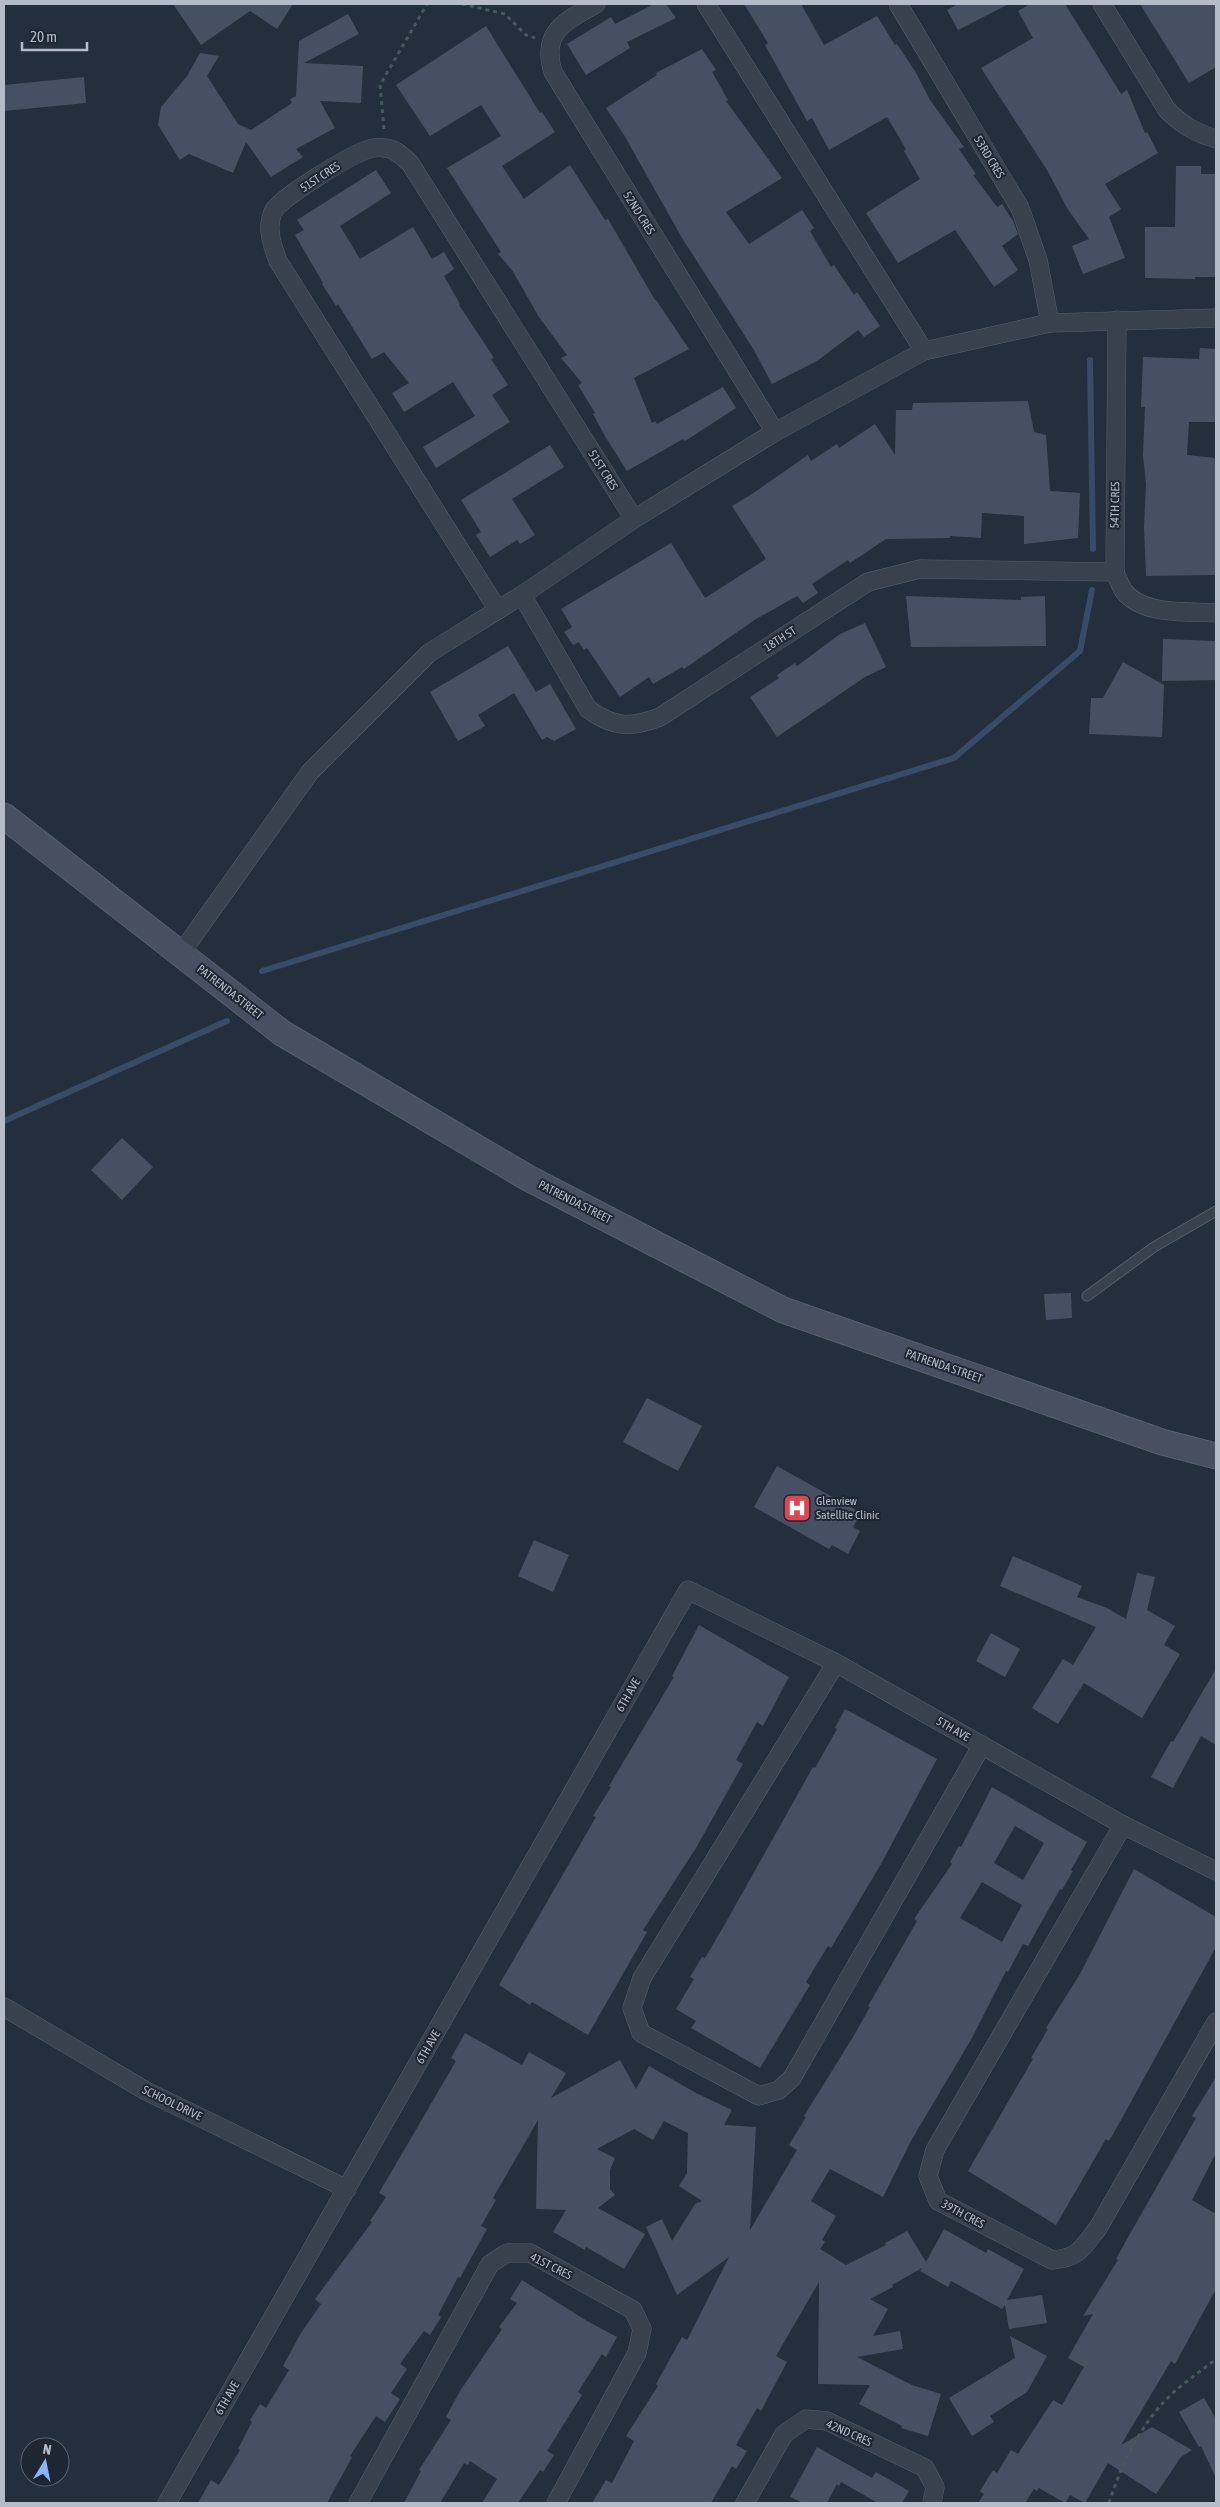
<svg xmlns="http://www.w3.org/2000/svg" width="1220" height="2507" viewBox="0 0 1220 2507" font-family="'Asap Condensed',sans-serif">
  <rect width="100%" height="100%" fill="#242f3e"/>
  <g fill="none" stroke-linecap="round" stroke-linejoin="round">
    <g stroke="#394c67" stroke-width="6">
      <polyline points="1090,360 1093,549"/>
      <polyline points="262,971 954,758 1080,651 1092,590"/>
      <polyline points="4,1121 227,1021"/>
    </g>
  </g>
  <g fill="#455162" fill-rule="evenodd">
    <polygon points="173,4 293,4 277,29 250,11 201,45"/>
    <polygon points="654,4 666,4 676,18 627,42 630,48 586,75 567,44 611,17 615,24"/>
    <polygon points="744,4 801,4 824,45 877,16 895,45 897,44 915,71 930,100 964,147 959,149 976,174 973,175 997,207 1002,204 1013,221 1018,234 1002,246 1018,270 994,287 955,230 898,263 866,213 920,179 904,151 906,149 887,117 829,150 812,118 807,121 765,45 768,43"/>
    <polygon points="958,4 1009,4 958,30 947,10"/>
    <polygon points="1030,4 1065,4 1121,94 1127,90 1145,133 1147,132 1158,153 1105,184 1121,209 1109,217 1125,258 1083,274 1072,246 1089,239 1067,208 1047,170 981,68 1033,38 1018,11"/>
    <polygon points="1140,4 1216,4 1216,67 1189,83"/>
    <polygon points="348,14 359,34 304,63 363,66 361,103 320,101 335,128 296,149 303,157 271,177 246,142 233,173 189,154 180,160 158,125 161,107 187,76 200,53 219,56 207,76 238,124 251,130 292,103 290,99 296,96 299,41"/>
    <polygon points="486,26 540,113 542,112 555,132 502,166 524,199 570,165 605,220 608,219 655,300 656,300 689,349 634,378 652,423 655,421 657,424 723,387 736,408 685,441 683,439 627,471 606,438 593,414 595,413 578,385 582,383 561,358 567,355 539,317 512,270 498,254 501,252 447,168 501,136 481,105 430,136 396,85"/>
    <polygon points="702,49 716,70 712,72 728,100 726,101 782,178 726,212 749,244 802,210 814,228 810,231 831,267 834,265 854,295 857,292 880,326 864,337 858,330 817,361 772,384 754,350 682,238 624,135 606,108 657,75 656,73"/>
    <polygon points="84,77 86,103 4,111 4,85"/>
    <polygon points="1176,166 1201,166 1201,174 1216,174 1216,277 1195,277 1195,279 1145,278 1145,227 1175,227"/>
    <polygon points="376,170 391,193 340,226 360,259 413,227 432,259 444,252 454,269 444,276 460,304 459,305 494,358 491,359 508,385 492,395 510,422 436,468 423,447 475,416 453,382 404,412 392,393 409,383 384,352 372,359 338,304 336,306 322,284 323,283 295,235 304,230 297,220"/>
    <polygon points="1200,348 1216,349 1216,422 1189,422 1187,455 1216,458 1216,575 1146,576 1144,527 1146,484 1143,455 1145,407 1141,407 1143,357 1199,359"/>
    <polygon points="1028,401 1034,432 1046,435 1050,491 1080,493 1078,538 1024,544 1024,516 982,513 981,538 950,536 950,538 886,539 850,563 848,560 812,584 818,593 803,603 797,596 756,619 684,669 682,667 653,684 649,677 620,697 587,648 584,650 579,642 573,645 564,632 572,627 561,609 671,543 705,598 766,559 732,506 752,494 808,455 811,461 837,444 839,448 875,424 895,455 896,410 912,410 913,403"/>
    <polygon points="550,445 564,467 512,499 535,535 520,544 517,540 490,557 476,535 481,532 461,500"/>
    <polygon points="906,596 1021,600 1021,597 1045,596 1046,646 911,647"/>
    <polygon points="865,623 886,667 865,677 777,737 750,697 779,678 777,675 795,663 797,666 840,634"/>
    <polygon points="1163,639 1216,641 1216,680 1162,681"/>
    <polygon points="508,646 536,692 550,684 576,729 554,741 547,737 542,740 514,693 478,715 485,726 458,741 430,692"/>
    <polygon points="1123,662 1164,685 1162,737 1089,734 1091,698 1103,698"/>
    <polygon points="122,1138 153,1167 122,1200 91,1170"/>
    <polygon points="1071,1293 1072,1318 1046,1320 1044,1294"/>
    <polygon points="647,1398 702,1426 678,1471 623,1442"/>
    <polygon points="777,1466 861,1513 853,1527 860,1531 848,1554 832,1545 829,1549 754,1507"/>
    <polygon points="534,1540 569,1555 553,1592 518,1576"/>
    <polygon points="1013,1556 1082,1586 1077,1597 1107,1608 1126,1619 1137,1573 1155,1577 1147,1610 1175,1626 1164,1645 1180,1654 1142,1718 1084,1683 1058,1724 1032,1708 1063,1659 1073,1665 1096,1627 1000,1586"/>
    <polygon points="699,1625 789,1677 763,1726 757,1722 736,1760 743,1764 696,1848 643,1930 647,1932 588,2035 532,2002 530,2005 499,1985 596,1817 593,1816 611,1787 609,1786 674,1677 672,1676"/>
    <polygon points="991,1633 1020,1649 1005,1677 976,1661"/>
    <polygon points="1216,1669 1216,1745 1201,1736 1173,1788 1151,1777 1171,1741 1173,1742"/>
    <polygon points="845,1709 937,1759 881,1864 831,1948 828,1946 806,1982 810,1985 760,2068 691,2028 696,2021 676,2009 694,1979 690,1977 702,1957 705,1958 725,1924 813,1767 815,1768 837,1729 835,1728"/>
    <path d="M992 1787 1087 1842 1071 1870 1073 1871 1062 1890 1060 1889 1028 1946 1023 1944 1008 1972 1006 1971 972 2038 912 2139 883 2197 830 2169 811 2201 836 2216 822 2240 825 2242 820 2249 846 2265 886 2245 885 2243 907 2231 926 2262 944 2229 986 2253 988 2249 1024 2269 1007 2300 1042 2295 1047 2323 1009 2329 1005 2305 1002 2309 951 2281 948 2287 920 2271 922 2268 892 2285 893 2287 870 2299 888 2309 873 2336 900 2331 903 2349 857 2357 912 2385 941 2394 928 2436 901 2428 902 2426 859 2404 870 2385 818 2384 819 2282 776 2356 787 2362 761 2411 757 2408 736 2445 747 2451 736 2469 732 2466 711 2503H592L606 2480 612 2483 634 2441 626 2436 658 2386 656 2384 682 2337 687 2340 729 2257 677 2295 646 2227 662 2219 672 2241 695 2204 702 2201 679 2186 687 2173 688 2133 664 2121 653 2140 634 2129 597 2149 615 2158 610 2170V2189L615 2195 598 2208 645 2234 624 2269 586 2247 585 2250 553 2232 566 2210 536 2209 538 2120 493 2198 496 2200 481 2226 487 2229 460 2278 458 2277 438 2315 441 2317 430 2335 424 2331 400 2364 407 2369 391 2393 400 2399 385 2422 376 2416 350 2456 352 2457 327 2503H198L211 2480 219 2485 240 2450 238 2449 252 2422 250 2420 260 2404 266 2408 289 2370 283 2366 301 2333 321 2304 315 2299 372 2222 370 2221 386 2197 379 2193 456 2061 451 2058 465 2033 522 2065 529 2052 566 2073 551 2098 620 2060 636 2089 649 2066 696 2093 732 2110 724 2125 756 2127 750 2230 797 2150 789 2145 806 2117 804 2116 853 2037 870 2007 868 2006 917 1921 914 1919 952 1864 950 1862 959 1846 961 1847ZM1015 1826 1044 1843 1023 1880 994 1863ZM982 1882 1022 1905 1002 1942 960 1918Z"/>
    <polygon points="1134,1869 1216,1917 1216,1947 1121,2120 1109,2141 1106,2139 1056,2225 968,2171 1033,2059 1031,2058 1048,2029 1046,2028 1080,1974"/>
    <polygon points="1216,2077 1216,2153 1192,2200 1216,2214 1216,2289 1175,2364 1171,2361 1121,2445 1152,2427 1192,2450 1181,2457 1156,2494 1108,2463 1085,2503 1070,2495 1065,2503 1039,2488 1037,2491 1034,2489 1025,2503 978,2503 984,2494 980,2491 993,2470 997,2473 1011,2450 1018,2454 1053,2400 1062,2405 1084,2367 1068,2358 1093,2314 1083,2316 1118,2260 1116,2259 1127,2239 1196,2118 1192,2116"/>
    <polygon points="522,2280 587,2321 617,2337 606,2357 602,2354 578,2392 582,2395 547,2451 554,2455 543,2472 540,2470 518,2503 482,2503 497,2479 470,2461 468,2465 464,2463 440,2503 404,2503 421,2471 419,2470 451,2420 446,2417 460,2391 502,2329 499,2327 517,2303 510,2299"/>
    <polygon points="1010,2336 1047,2356 1027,2392 990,2416 994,2422 972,2436 949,2398 1015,2358"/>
    <polygon points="1204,2398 1216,2419 1216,2478 1201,2446 1199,2447 1179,2412"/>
    <polygon points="817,2447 872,2478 876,2472 909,2491 902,2503 878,2503 841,2482 839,2486 837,2484 827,2503 803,2503 790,2497"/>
  </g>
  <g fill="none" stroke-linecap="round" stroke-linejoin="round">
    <g stroke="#565f6c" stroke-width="11">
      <polyline id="lane" points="1087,1296 1154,1247 1216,1211"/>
    </g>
    <g stroke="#565f6c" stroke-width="19">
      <g id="street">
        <path d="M596 4C564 22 541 32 553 72L775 432"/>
        <polyline points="706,4 924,351"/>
        <polyline points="898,4 1020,208 1038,260 1050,323"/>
        <path d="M1102 4 1167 110C1182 125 1196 133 1216 139"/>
        <path d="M1117 320 1115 572C1117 578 1120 584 1123 590 1141 616 1189 611 1216 613"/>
        <path d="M522 595 588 709C614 728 631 728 660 717L868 582 920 569 1115 572"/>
        <path d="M498 610 278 261C272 245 266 228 273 212 279 198 352 154 369 149 373 148 380 147 384 148 395 148 403 157 410 163L634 519"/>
        <polyline points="181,953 310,772 429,653 522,595 634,519 775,432 924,351 1050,323 1216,318"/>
        <polyline points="836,1663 642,1978 632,2008 641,2033 759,2096 779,2090 792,2078 982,1745"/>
        <path d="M1123 1825 935 2150 928 2176 938 2201 1052 2260C1079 2258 1082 2248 1098 2228L1216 2022"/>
        <polyline points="4,2007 146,2091 347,2189"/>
        <polyline points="167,2503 688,1590 836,1663 1123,1825 1216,1871"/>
        <polyline points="358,2503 490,2264 507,2253 530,2253 633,2310 642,2329 637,2353 556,2503"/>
        <polyline points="745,2503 784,2434 806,2419 827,2421 925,2468 935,2487 932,2503"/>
      </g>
    </g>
    <g stroke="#565f6c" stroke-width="27">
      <polyline id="secondary" points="4,816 282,1033 528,1178 783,1310 1162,1442 1216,1456"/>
    </g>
    <g stroke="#44595c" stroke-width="3" stroke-dasharray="4 4" stroke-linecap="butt">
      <polyline points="462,4 505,14 526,35 535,38"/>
      <polyline points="384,129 380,85 427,4"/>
      <path d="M1109 2503C1120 2468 1138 2430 1163 2403 1178 2386 1199 2373 1216 2359"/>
    </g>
    <use href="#lane" stroke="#38414e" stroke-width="9"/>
    <use href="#street" stroke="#38414e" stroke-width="18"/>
    <use href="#secondary" stroke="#465061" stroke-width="25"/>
  </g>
  <defs>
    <g id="hospital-square" transform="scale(1.4375)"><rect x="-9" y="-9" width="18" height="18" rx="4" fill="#e0444e" stroke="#1d2633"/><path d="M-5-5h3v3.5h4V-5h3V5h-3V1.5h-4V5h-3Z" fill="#fff"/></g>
  </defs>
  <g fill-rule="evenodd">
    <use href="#hospital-square" x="797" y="1508"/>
  </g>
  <g text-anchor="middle" stroke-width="4" stroke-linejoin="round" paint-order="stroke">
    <g font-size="12" fill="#b4bcc9" stroke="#1d2633">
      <text transform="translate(989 157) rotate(59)" y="4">53RD CRES</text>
      <text transform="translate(320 177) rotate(-33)" y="4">51ST CRES</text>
      <text transform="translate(639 213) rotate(58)" y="4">52ND CRES</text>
      <text transform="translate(603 470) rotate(58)" y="4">51ST CRES</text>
      <text transform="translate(1115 505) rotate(-89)" y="4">54TH CRES</text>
      <text transform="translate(780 639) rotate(-33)" y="4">18TH ST</text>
      <text transform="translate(230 992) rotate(38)" y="4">PATRENDA STREET</text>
      <text transform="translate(575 1202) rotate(27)" y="4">PATRENDA STREET</text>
      <text transform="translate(944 1366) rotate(19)" y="4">PATRENDA STREET</text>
      <text transform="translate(628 1695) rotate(-60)" y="4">6TH AVE</text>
      <text transform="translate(953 1729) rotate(30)" y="4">5TH AVE</text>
      <text transform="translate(428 2047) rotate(-60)" y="4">6TH AVE</text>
      <text transform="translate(172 2103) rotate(26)" y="4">SCHOOL DRIVE</text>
      <text transform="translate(963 2214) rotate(28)" y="4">39TH CRES</text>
      <text transform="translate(551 2266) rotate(27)" y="4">41ST CRES</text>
      <text transform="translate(227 2398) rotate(-60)" y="4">6TH AVE</text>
      <text transform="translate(849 2433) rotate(24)" y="4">42ND CRES</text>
    </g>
    <g font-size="12" fill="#b4bcc9" stroke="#1d2633" text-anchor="start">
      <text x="816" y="1505">Glenview<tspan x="816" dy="14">Satellite Clinic</tspan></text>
    </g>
  </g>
  <rect width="1220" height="2507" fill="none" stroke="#b4bcc9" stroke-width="10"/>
  <g transform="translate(45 2462) rotate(10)"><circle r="24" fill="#1d2633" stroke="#59626f"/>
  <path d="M0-4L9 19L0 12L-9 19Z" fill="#8ab4f8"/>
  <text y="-8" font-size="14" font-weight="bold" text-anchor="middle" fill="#b4bcc9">N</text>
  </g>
  <path d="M22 42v8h65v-8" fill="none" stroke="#b4bcc9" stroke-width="2.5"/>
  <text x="30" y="42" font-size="15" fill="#b4bcc9" stroke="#1d2633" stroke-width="4" paint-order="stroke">20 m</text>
</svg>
